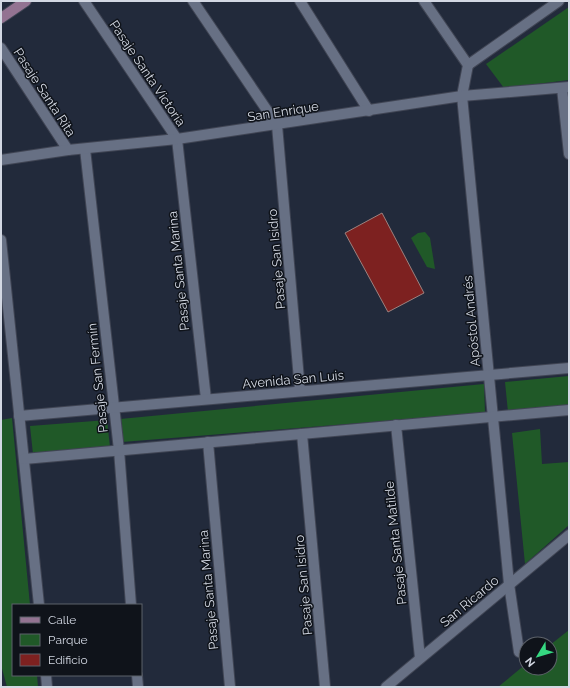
<svg xmlns="http://www.w3.org/2000/svg" width="570" height="688" viewBox="0 0 570 688" font-family="Raleway,sans-serif">
  <rect width="100%" height="100%" fill="#222a3b"/>
  <g fill="#205928">
    <polygon points="569,7 569,80 504,88 486,64"/>
    <polygon points="425,232 430,238 435,269 427,267 411,238 418,233"/>
    <polygon points="569,376 569,407 508,412 505,382"/>
    <polygon points="484,384 485,413 122,442 120,419"/>
    <polygon points="12,418 30,605 13,605 13,675 37,675 38,687 7,687 1,665 1,420"/>
    <polygon points="107,420 110,447 33,454 30,426"/>
    <polygon points="540,429 542,464 569,462 569,525 525,564 512,433"/>
    <polygon points="569,630 569,687 498,687 526,664 526,668 550,668 550,645"/>
  </g>
  <polygon fill="#7d2120" stroke="#9c827f" points="382,213 424,293 388,312 345,233"/>
  <g fill="none" stroke-linecap="round" stroke-linejoin="round">
    <g stroke="#404554" stroke-width="12">
      <g id="street">
        <polyline points="84,1 177,139 206,399"/>
        <polyline points="193,1 277,125 300,391"/>
        <polyline points="300,1 369,111"/>
        <polyline points="424,1 468,65 462,96 509,584 519,652"/>
        <polyline points="1,48 68,150"/>
        <polyline points="468,65 559,1"/>
        <polyline points="562,88 569,154"/>
        <polyline points="85,149 119,450 131,605"/>
        <polyline points="1,160 68,150 177,139 462,96 569,87"/>
        <polyline points="1,240 39,605"/>
        <polyline points="19,416 569,368"/>
        <polyline points="396,425 420,658"/>
        <polyline points="302,434 325,687"/>
        <polyline points="208,442 230,687"/>
        <polyline points="24,459 569,410"/>
        <polyline points="46,675 47,687"/>
        <polyline points="137,675 138,687"/>
        <polyline points="386,687 569,535"/>
      </g>
    </g>
    <g stroke="#404554" stroke-width="12">
      <polyline id="secondary" points="1,18 26,1"/>
    </g>
    <use href="#street" stroke="#677084" stroke-width="10"/>
    <use href="#secondary" stroke="#937392" stroke-width="10"/>
  </g>
  <g text-anchor="middle" stroke-width="3" stroke-linejoin="round" paint-order="stroke">
    <g font-size="13" fill="#d3d8e3" stroke="#0f131a">
      <text transform="translate(148 73) rotate(56)" y="5">Pasaje Santa Victoria</text>
      <text transform="translate(45 92) rotate(57)" y="5">Pasaje Santa Rita</text>
      <text transform="translate(283 111) rotate(-9)" y="5">San Enrique</text>
      <text transform="translate(276 259) rotate(-95)" y="5">Pasaje San Isidro</text>
      <text transform="translate(178 271) rotate(-96)" y="5">Pasaje Santa Marina</text>
      <text transform="translate(471 321) rotate(-95)" y="5">Apóstol Andrés</text>
      <text transform="translate(97 378) rotate(-96)" y="5">Pasaje San Fermín</text>
      <text transform="translate(293 379) rotate(-5)" y="5">Avenida San Luis</text>
      <text transform="translate(395 543) rotate(-96)" y="5">Pasaje Santa Matilde</text>
      <text transform="translate(303 585) rotate(-95)" y="5">Pasaje San Isidro</text>
      <text transform="translate(208 590) rotate(-95)" y="5">Pasaje Santa Marina</text>
      <text transform="translate(469 601) rotate(-40)" y="5">San Ricardo</text>
    </g>
  </g>
  <rect width="570" height="688" fill="none" stroke="#d3d8e3" stroke-width="4"/>
  <rect x="12" y="604" width="130" height="72" fill="#0f131a" stroke="#5d626a"/>
  <rect x="20" y="617" width="20" height="6" fill="#937392" stroke="#5d626a"/>
  <text x="48" y="624" font-size="12" fill="#d3d8e3">Calle</text>
  <rect x="20" y="634" width="20" height="12" fill="#205928" stroke="#5d626a"/>
  <text x="48" y="644" font-size="12" fill="#d3d8e3">Parque</text>
  <rect x="20" y="654" width="20" height="12" fill="#7d2120" stroke="#5d626a"/>
  <text x="48" y="664" font-size="12" fill="#d3d8e3">Edificio</text>
  <g transform="translate(538 656) rotate(232)"><circle r="19" fill="#0f131a" stroke="#5d626a"/>
  <path d="M0-3L7 15L0 10L-7 15Z" fill="#35d881"/>
  <text y="-6" font-size="11" font-weight="bold" text-anchor="middle" fill="#d3d8e3">N</text>
  </g>
</svg>
